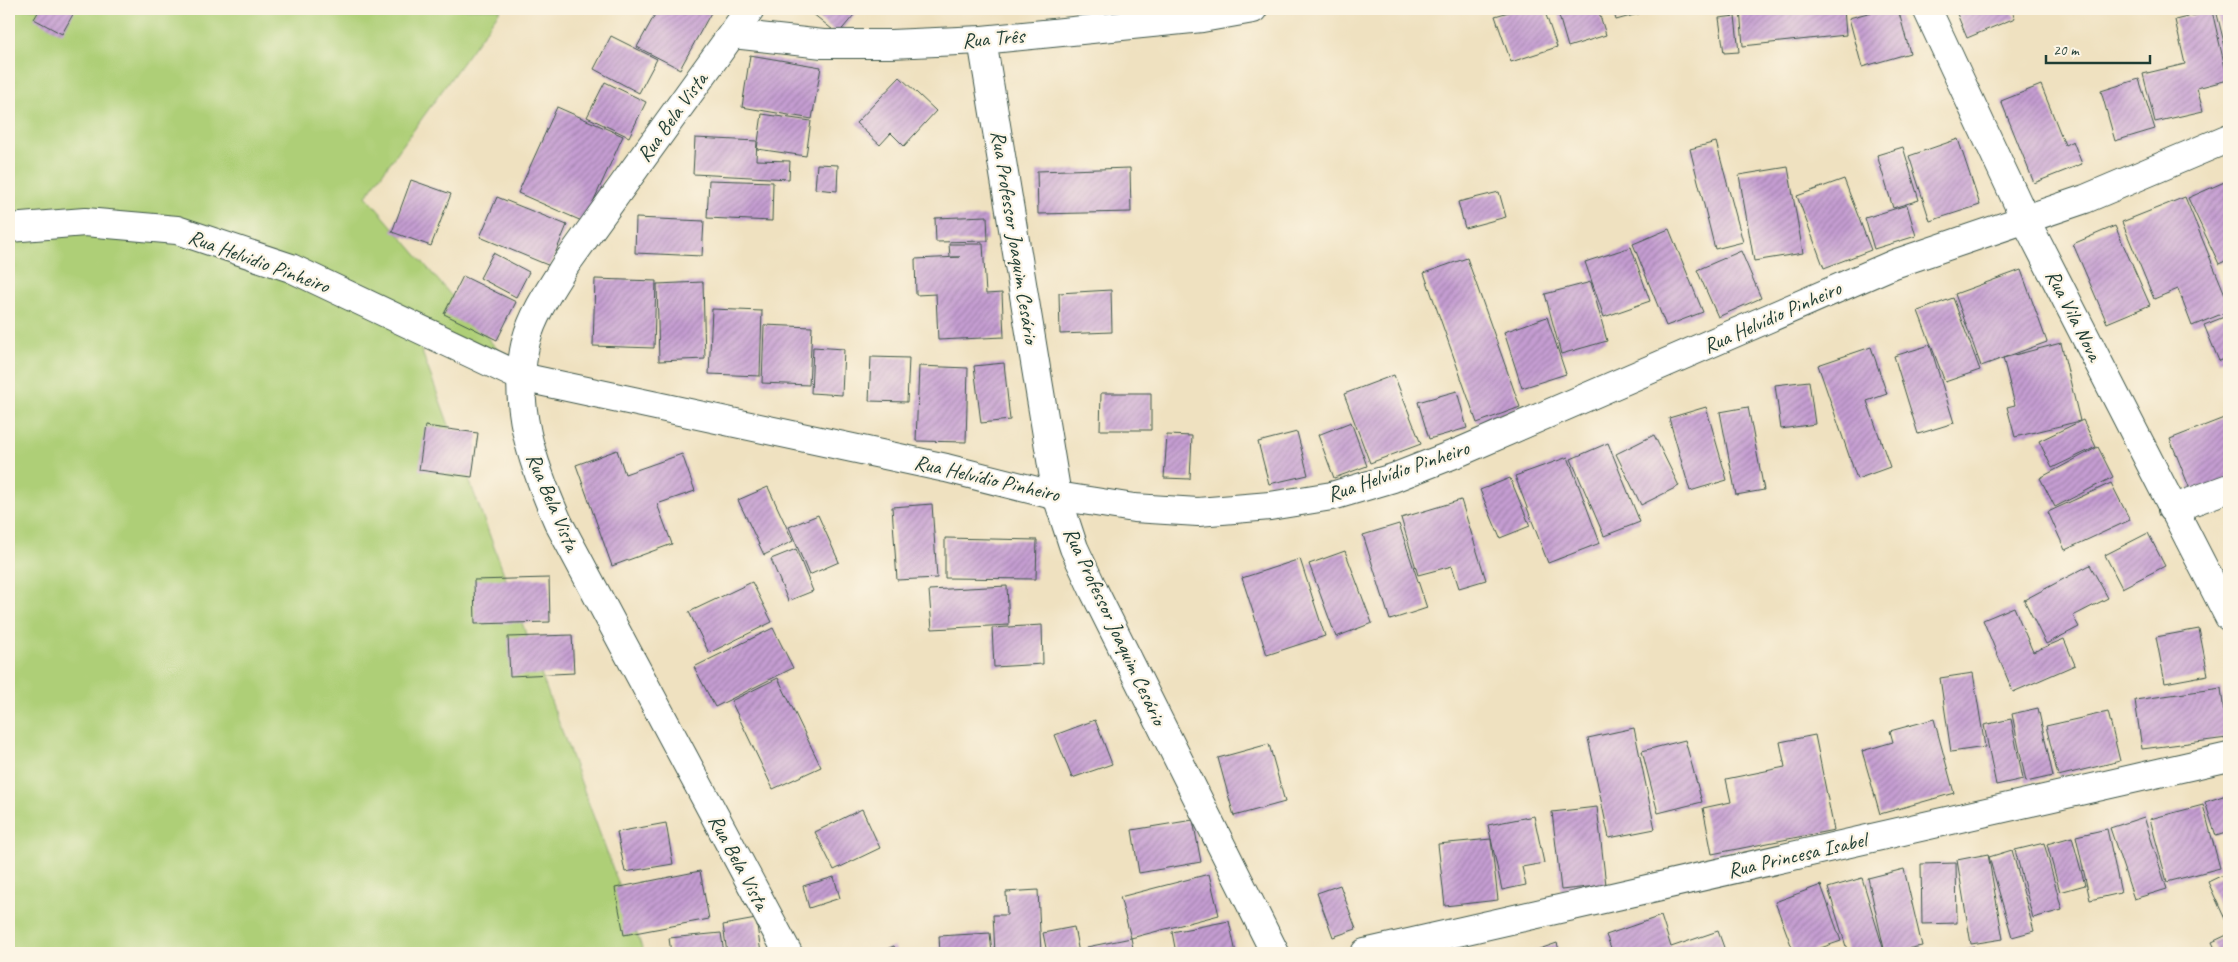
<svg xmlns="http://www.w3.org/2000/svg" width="2238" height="962" viewBox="0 0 2238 962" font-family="Caveat,sans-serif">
  <defs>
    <pattern id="building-hatch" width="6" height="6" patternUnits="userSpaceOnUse" patternTransform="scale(1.25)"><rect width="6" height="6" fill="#c59dd2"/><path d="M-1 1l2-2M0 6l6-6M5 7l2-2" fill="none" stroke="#9f81ab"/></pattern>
  </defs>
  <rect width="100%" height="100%" fill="#fcf5e5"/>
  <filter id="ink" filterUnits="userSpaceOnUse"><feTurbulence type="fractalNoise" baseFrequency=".02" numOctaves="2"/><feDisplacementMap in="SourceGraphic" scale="10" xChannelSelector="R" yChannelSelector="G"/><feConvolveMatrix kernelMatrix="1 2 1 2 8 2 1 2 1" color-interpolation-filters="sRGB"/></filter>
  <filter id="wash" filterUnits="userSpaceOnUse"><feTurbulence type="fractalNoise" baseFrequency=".0096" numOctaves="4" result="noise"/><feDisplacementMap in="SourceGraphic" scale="20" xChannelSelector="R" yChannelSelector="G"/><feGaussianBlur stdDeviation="1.12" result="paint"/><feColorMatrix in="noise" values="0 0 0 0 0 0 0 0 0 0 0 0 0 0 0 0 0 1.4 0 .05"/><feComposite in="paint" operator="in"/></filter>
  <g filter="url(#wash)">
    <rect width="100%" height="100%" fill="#efe1c0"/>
    <polygon fill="#aecf77" stroke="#668656" points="15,9 501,9 366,196 521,377 412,325 644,953 9,953 9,14"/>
    <g id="blocks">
      <g fill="url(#building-hatch)">
        <polygon points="40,9 76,9 62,34 34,19"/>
        <polygon points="658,9 713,9 680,69 637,47"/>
        <polygon points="807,9 859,9 838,34"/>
        <polygon points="1519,9 1544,9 1557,47 1511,62 1495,16"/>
        <polygon points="1557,9 1598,9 1606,35 1568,47"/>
        <polygon points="1613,9 1656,9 1616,20"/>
        <polygon points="1740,9 1844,9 1846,35 1743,46"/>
        <polygon points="1883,9 1898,9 1910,53 1862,67 1849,18"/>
        <polygon points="1955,9 2011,9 2015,18 1967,38"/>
        <polygon points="2212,11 2228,80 2197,88 2203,111 2155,122 2143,74 2185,64 2175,20"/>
        <polygon points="2229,11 2229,63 2217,14"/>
        <polygon points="1735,16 1739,52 1724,53 1719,18"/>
        <polygon points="611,36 657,59 639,93 594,69"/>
        <polygon points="750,55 821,67 812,119 742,107"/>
        <polygon points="900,77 936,111 904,146 891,133 880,145 856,123"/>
        <polygon points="2139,79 2155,129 2115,141 2101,91"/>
        <polygon points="605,82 646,102 629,137 587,117"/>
        <polygon points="2041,85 2065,145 2073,141 2082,164 2034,183 2001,101"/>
        <polygon points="557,107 623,136 584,222 518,193"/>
        <polygon points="762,114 811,121 806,156 757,149"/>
        <polygon points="695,138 757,141 756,160 790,161 789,179 693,174"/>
        <polygon points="1958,139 1980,205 1930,221 1909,156"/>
        <polygon points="1716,142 1743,242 1715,249 1690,149"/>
        <polygon points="1903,147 1919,200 1893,208 1877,155"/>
        <polygon points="817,164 838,165 837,191 815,189"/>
        <polygon points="1788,167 1803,253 1754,261 1739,175"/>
        <polygon points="1130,168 1131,212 1038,214 1037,171"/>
        <polygon points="1844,179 1871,250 1824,268 1797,196"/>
        <polygon points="411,180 451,194 431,246 392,232"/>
        <polygon points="709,180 773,182 772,221 707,218"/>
        <polygon points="2229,180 2229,259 2219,264 2188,198"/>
        <polygon points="1499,192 1506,217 1465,228 1458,202"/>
        <polygon points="497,197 567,225 550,266 480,237"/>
        <polygon points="2185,197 2229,304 2229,311 2192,326 2178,289 2154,299 2122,222"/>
        <polygon points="1907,205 1916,236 1874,249 1865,218"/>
        <polygon points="987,216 988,241 936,242 935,218"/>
        <polygon points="636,218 704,221 702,256 635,253"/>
        <polygon points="2115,226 2150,305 2107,323 2073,244"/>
        <polygon points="1669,229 1703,312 1666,326 1633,244"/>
        <polygon points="949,244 983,244 986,294 1002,293 1004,337 938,340 936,294 916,295 915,259 960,257 950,257"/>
        <polygon points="1631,247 1650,301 1604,317 1585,262"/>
        <polygon points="1741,251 1761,298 1718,317 1697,270"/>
        <polygon points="493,253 529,272 516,297 480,278"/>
        <polygon points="1467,258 1520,407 1477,423 1424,273"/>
        <polygon points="2021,270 2047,342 1981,366 1955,294"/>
        <polygon points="463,276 516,302 497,340 444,314"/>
        <polygon points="595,279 656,281 654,348 593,346"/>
        <polygon points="703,282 705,359 659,361 657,284"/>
        <polygon points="1591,282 1607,341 1561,354 1545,294"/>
        <polygon points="1111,290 1112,332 1060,334 1059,293"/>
        <polygon points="1953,298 1980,370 1945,382 1918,311"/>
        <polygon points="712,309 762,311 760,376 709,374"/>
        <polygon points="2229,315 2229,356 2219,361 2204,325"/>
        <polygon points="1547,317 1566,374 1522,388 1504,332"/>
        <polygon points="764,325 812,327 809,385 762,383"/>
        <polygon points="2061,343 2080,421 2015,437 2007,407 2015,405 2003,358"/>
        <polygon points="1930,345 1954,423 1918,434 1894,356"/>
        <polygon points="813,347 844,349 842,395 811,393"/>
        <polygon points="1871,347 1887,394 1867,401 1890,467 1857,479 1818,365"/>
        <polygon points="871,357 909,358 907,402 869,401"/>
        <polygon points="1004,363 1010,420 981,423 974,366"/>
        <polygon points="919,366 968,368 966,442 916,441"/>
        <polygon points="1394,375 1421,444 1370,463 1344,394"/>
        <polygon points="1809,381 1815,424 1781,429 1775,385"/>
        <polygon points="1457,391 1467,428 1429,439 1418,402"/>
        <polygon points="1101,393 1151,393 1151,430 1100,430"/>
        <polygon points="1706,407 1727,480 1690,491 1669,418"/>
        <polygon points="1748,407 1764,490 1736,495 1720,412"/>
        <polygon points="2229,416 2229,483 2193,497 2170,439"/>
        <polygon points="2083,420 2096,447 2052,468 2039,441"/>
        <polygon points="1351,422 1367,466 1334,478 1318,435"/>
        <polygon points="425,426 478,433 472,477 419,470"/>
        <polygon points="1297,432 1308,475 1269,484 1258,442"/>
        <polygon points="1167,435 1192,436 1190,479 1164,478"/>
        <polygon points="1654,435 1679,486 1641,505 1616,454"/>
        <polygon points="1608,443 1640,522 1604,536 1571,459"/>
        <polygon points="2098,447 2113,477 2055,507 2040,478"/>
        <polygon points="617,450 625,474 682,454 695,491 657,504 672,544 612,566 576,465"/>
        <polygon points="1568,457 1600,543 1548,563 1515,476"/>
        <polygon points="1510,478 1530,526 1500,538 1480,490"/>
        <polygon points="2111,483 2130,520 2065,550 2048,512"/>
        <polygon points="768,487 793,541 764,555 738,500"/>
        <polygon points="1461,500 1486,580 1459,588 1452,566 1418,575 1401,518"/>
        <polygon points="932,504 937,578 897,580 892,507"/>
        <polygon points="818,515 839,562 809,575 789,527"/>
        <polygon points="1399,524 1427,608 1390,620 1363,535"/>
        <polygon points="2148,533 2165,566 2122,588 2105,555"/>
        <polygon points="945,538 1037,540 1036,579 945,578"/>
        <polygon points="796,549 813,591 788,601 771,559"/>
        <polygon points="1345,551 1372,623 1336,637 1309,564"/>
        <polygon points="1300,559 1325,636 1267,655 1242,578"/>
        <polygon points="2090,565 2108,598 2073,616 2079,627 2046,644 2024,600"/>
        <polygon points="549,578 550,622 475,624 474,580"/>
        <polygon points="752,582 772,622 709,653 689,612"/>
        <polygon points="1007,586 1009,625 932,629 929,590"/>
        <polygon points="2014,607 2033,652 2064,639 2075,665 2013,692 1983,620"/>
        <polygon points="1042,625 1043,664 994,667 992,628"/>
        <polygon points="773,628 793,668 715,707 694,667"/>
        <polygon points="2199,629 2208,675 2165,683 2156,637"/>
        <polygon points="572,635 574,673 510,676 508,637"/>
        <polygon points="1973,673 1985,747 1951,752 1940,678"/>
        <polygon points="778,678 821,767 773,789 731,701"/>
        <polygon points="2221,688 2227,738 2142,749 2135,700"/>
        <polygon points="2038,708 2053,776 2026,782 2012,714"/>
        <polygon points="2108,712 2120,761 2058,776 2046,726"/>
        <polygon points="1934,719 1954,793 1880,814 1862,751 1893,742 1890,731"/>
        <polygon points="2011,719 2023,779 1996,785 1984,725"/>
        <polygon points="1095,720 1112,764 1072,778 1055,735"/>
        <polygon points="1634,728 1655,829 1609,838 1588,738"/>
        <polygon points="1815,735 1834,830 1712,854 1703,808 1731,802 1726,779 1785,767 1780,742"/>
        <polygon points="1685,740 1702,802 1658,813 1642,751"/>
        <polygon points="1269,744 1285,802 1234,816 1218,758"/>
        <polygon points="2229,794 2229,832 2216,836 2205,802"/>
        <polygon points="2203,805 2220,868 2167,882 2150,819"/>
        <polygon points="1597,807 1606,885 1561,890 1552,812"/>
        <polygon points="862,809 880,848 834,870 815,832"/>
        <polygon points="1534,816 1544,863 1522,867 1526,885 1502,890 1488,825"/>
        <polygon points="2144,817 2167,889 2134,899 2110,828"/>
        <polygon points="1193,820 1201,862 1139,873 1132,830"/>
        <polygon points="666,823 673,864 625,872 617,832"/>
        <polygon points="2107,829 2121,893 2090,900 2076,836"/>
        <polygon points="2072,837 2085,885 2060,892 2047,844"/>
        <polygon points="1491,839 1498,900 1445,906 1438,844"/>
        <polygon points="2044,843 2062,910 2033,918 2015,850"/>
        <polygon points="2012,850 2034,931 2012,937 1989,857"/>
        <polygon points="1988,854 2003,939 1971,944 1957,860"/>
        <polygon points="1956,863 1957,923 1922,924 1921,864"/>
        <polygon points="1904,869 1922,946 1885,953 1868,878"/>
        <polygon points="700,871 709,919 624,935 615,888"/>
        <polygon points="2229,872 2229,928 2208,882"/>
        <polygon points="1209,874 1219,915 1131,938 1120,897"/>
        <polygon points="834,877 840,898 809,908 803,886"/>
        <polygon points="1862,878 1884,951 1876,953 1848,953 1828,888"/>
        <polygon points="1340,885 1356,929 1333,937 1317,893"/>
        <polygon points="1821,885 1841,941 1806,953 1794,953 1775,902"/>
        <polygon points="1038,890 1041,953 995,953 993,915 1007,915 1006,892"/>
        <polygon points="1661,916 1671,947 1718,931 1726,953 1613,953 1606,935"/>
        <polygon points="756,919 761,953 727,953 723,925"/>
        <polygon points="1229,921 1236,953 1176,953 1172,932"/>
        <polygon points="1074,927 1079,953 1047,953 1043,933"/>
        <polygon points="721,933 724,953 671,953 669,938"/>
        <polygon points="990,933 992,953 940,953 939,936"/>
        <polygon points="2229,934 2229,953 2217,953 2212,942"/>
        <polygon points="1131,938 1134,953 1089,953 1087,947"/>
        <polygon points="1557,943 1560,953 1528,953"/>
        <polygon points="894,946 897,953 877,953"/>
        <polygon points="1975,947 1977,953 1955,953"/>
      </g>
    </g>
  </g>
  <g filter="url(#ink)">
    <use href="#blocks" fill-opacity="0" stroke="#3e5649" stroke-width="1"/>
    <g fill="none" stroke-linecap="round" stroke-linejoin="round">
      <g stroke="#3e5649" stroke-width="30">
        <g id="minor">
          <path d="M750 9 566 264C551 288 533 314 526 341 511 404 533 465 558 522L788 953"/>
          <polyline points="1927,9 2026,221 2229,617"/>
          <polyline points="733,34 823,44 890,44 982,40 1202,18 1253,9"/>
          <polyline points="982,40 1057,496 1074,548 1094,591 1275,953"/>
          <polyline points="9,228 85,222 177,230 291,268 521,377 946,468 1057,496 1134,508 1198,512 1270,506 1332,496 1393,478 1462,451 1894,264 2085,199 2229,138"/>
          <polyline points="2172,509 2229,488"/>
          <polyline points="1365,953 2229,757"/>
        </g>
      </g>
      <use href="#minor" stroke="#fff" stroke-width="28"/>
    </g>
  </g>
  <g text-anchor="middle" stroke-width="4.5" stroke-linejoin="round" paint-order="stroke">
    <g font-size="21" fill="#1f3d34" stroke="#fcf5e5">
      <text transform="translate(993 38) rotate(-5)" y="7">Rua Três</text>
      <text transform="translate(672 117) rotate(-54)" y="7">Rua Bela Vista</text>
      <text transform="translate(1015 237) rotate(81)" y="7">Rua Professor Joaquim Cesário</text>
      <text transform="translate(259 261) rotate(20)" y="7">Rua Helvidio Pinheiro</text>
      <text transform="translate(2074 315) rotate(63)" y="7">Rua Vila Nova</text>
      <text transform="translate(1772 317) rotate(-24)" y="7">Rua Helvídio Pinheiro</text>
      <text transform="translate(1398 471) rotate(-19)" y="7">Rua Helvídio Pinheiro</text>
      <text transform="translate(987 478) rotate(13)" y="7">Rua Helvídio Pinheiro</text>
      <text transform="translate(553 502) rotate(67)" y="7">Rua Bela Vista</text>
      <text transform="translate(1115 626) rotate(65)" y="7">Rua Professor Joaquim Cesário</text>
      <text transform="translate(1797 855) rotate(-13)" y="7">Rua Princesa Isabel</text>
      <text transform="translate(739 862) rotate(62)" y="7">Rua Bela Vista</text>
    </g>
  </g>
  <rect width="2238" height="962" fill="none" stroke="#fcf5e5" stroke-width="30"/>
  <path d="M2046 55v8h104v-8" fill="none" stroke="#1f3d34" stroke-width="2.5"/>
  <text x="2053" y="55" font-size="15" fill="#1f3d34" stroke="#fcf5e5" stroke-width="4" paint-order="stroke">20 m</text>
</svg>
